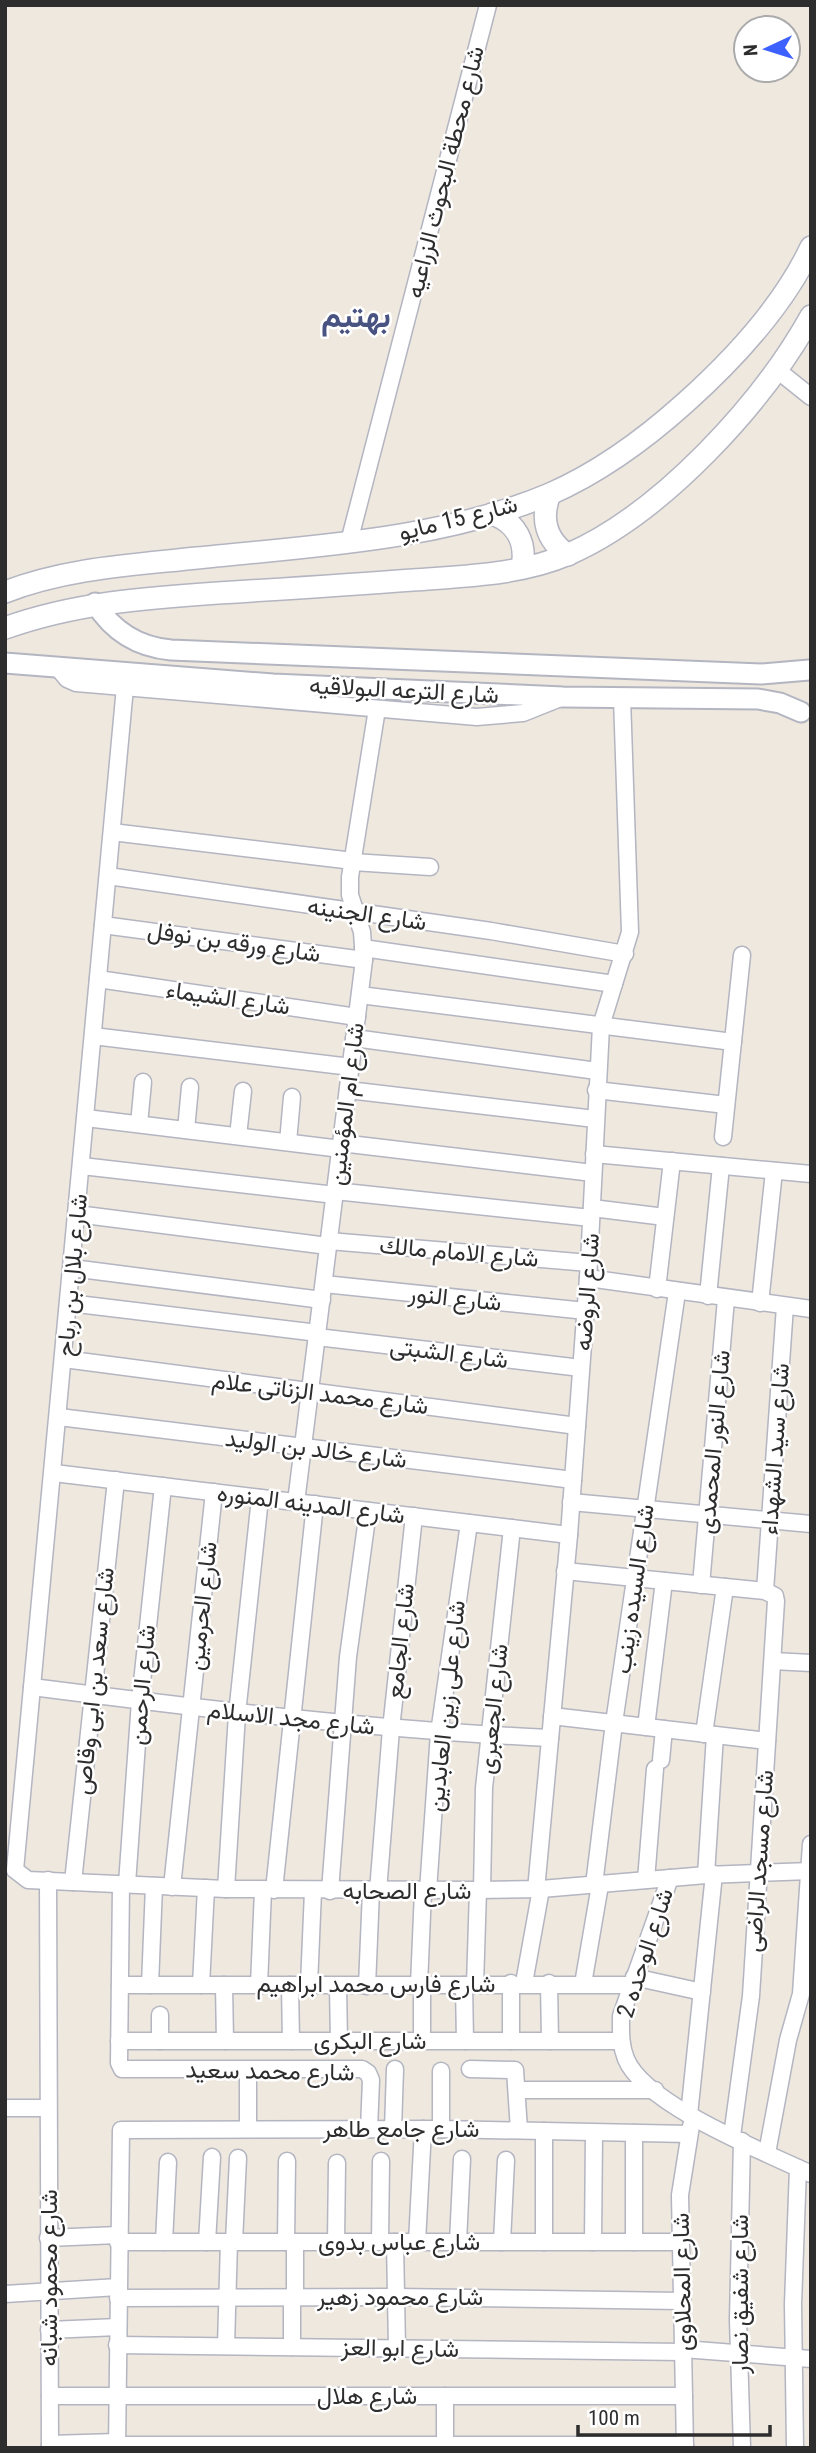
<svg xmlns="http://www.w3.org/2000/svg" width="816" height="2453" viewBox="0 0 816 2453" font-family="'Roboto Condensed',Vazirmatn,sans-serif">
  <rect width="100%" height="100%" fill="#efe8df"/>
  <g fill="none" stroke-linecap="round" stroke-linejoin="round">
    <g stroke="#b3b5c1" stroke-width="19">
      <g id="minor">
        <polyline points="776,369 811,397"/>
        <polyline points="349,542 488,5"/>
        <polyline points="57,667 67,679 76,683 477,717 523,713 563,697"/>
        <polyline points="125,687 15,1870 28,1880 226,1889 478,1890 541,1889 706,1875 811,1871"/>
        <polyline points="112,832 353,861"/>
        <polyline points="353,862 430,867"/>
        <polyline points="108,876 491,931 625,954"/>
        <polyline points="103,925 364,960"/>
        <polyline points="363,948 614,984"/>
        <polyline points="98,979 357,1017"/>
        <polyline points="360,995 733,1042"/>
        <polyline points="93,1036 351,1067"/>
        <polyline points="354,1038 597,1071"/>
        <polyline points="348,1090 595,1119"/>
        <polyline points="596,1090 726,1105"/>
        <polyline points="86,1118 341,1149"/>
        <polyline points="139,1124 143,1082"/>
        <polyline points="186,1130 190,1087"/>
        <polyline points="238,1136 243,1091"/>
        <polyline points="723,1137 742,955"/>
        <polyline points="288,1142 292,1097"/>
        <polyline points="341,1143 593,1173"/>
        <polyline points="594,1154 811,1174"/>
        <polyline points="82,1166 335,1195"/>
        <polyline points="335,1191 591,1218"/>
        <polyline points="592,1208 665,1217"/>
        <polyline points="77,1214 328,1246"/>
        <polyline points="329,1241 589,1263"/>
        <polyline points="72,1268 322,1300"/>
        <polyline points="588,1278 811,1309"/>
        <polyline points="324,1284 586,1311"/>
        <polyline points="657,1289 672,1161"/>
        <polyline points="708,1296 721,1166"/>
        <polyline points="69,1303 318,1333"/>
        <polyline points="760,1303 774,1171"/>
        <polyline points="317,1337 581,1368"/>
        <polyline points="64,1359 577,1426"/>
        <polyline points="59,1417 573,1480"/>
        <polyline points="54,1473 569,1535"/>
        <polyline points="296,1502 364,960 362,932 350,895 350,877 377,709"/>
        <polyline points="571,1502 811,1524"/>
        <polyline points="565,1571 765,1591 775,1596 776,1601 751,1996 732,2136"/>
        <polyline points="701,1585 726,1299"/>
        <polyline points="765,1591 785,1306"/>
        <polyline points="773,1661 811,1663"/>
        <path d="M32 1687C205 1709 376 1730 550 1738"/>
        <polyline points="552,1716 767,1741"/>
        <polyline points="646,1727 664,1581"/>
        <polyline points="704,1734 725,1587"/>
        <polyline points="661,1760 664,1729"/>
        <polyline points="706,1875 715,1735"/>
        <path d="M670 1878 621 2016C621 2031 620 2044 626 2059 645 2105 765 2152 811 2174"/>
        <polyline points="48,1880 50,2448"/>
        <polyline points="646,1880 655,1769"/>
        <polyline points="73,1882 116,1480"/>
        <polyline points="121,1884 119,2063 122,2069 362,2069 368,2073 371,2080 369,2129"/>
        <polyline points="127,1884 140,1701 163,1486"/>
        <polyline points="594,1885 614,1723 677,1292"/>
        <polyline points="172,1887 214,1492"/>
        <polyline points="226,1889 237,1714 260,1498"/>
        <polyline points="274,1890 315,1504"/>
        <polyline points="482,1890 484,1788 512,1528"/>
        <polyline points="536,1890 569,1535 589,1263 601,1026 630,932 622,698"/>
        <polyline points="330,1891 348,1657 368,1511"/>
        <polyline points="378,1891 391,1729 414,1516"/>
        <polyline points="428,1891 439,1733 469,1523"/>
        <polyline points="634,1977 702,1992"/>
        <polyline points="511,1983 511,2041"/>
        <polyline points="524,1983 541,1889"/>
        <polyline points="549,1983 550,2041"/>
        <polyline points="583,1984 600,1885"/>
        <polyline points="120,1985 631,1985"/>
        <polyline points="150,1985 154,1886"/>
        <polyline points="201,1985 206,1888"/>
        <polyline points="224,1985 225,2041"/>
        <polyline points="259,1985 263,1890"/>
        <polyline points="290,1985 291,2041"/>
        <polyline points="309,1985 313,1891"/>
        <polyline points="419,1985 423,1891"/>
        <polyline points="422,1985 422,2041"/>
        <polyline points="464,1985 465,2041"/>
        <polyline points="475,1985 478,1890"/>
        <polyline points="338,1986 339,2041"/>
        <polyline points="367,1986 371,1891"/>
        <polyline points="119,2041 620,2041"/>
        <polyline points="160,2041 160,2015"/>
        <polyline points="470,2069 515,2070 519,2130"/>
        <polyline points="248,2070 248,2128"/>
        <polyline points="518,2090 655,2090"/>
        <polyline points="5,2108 47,2108"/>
        <polyline points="689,2115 714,1874"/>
        <polyline points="393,2129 395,2069"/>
        <polyline points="441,2129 441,2071"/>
        <polyline points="742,2141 738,2320 742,2448"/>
        <polyline points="767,2153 788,2040 801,1994 811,1844"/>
        <polyline points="48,2238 118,2235"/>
        <polyline points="118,2242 681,2242"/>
        <polyline points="164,2242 168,2162"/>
        <polyline points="207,2242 212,2157"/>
        <polyline points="234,2242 238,2158"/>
        <polyline points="286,2242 287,2161"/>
        <polyline points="295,2242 295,2297"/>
        <polyline points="336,2242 337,2163"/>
        <polyline points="380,2242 381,2161"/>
        <polyline points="395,2242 397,2348"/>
        <polyline points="417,2242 423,2129"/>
        <polyline points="458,2242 462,2159"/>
        <polyline points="502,2242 506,2160"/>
        <polyline points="544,2242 544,2131"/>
        <polyline points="593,2242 594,2133"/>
        <polyline points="634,2242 634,2133"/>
        <polyline points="5,2294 118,2287"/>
        <polyline points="292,2297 292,2347"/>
        <polyline points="118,2298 396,2297 682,2301"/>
        <polyline points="49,2330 118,2327"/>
        <polyline points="117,2345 683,2352"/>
        <polyline points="226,2346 229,2242"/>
        <polyline points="683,2349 811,2359"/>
        <polyline points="50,2396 684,2396"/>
        <polyline points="50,2444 117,2442"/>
        <polyline points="117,2445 685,2445"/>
        <polyline points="117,2448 121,2130 441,2129 689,2134"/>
        <polyline points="445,2448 445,2396"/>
        <polyline points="685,2448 680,2195 691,2126"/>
        <polyline points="795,2448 793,2304 798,2168"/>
      </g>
    </g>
    <g stroke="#b3b5c1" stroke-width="23">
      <g id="tertiary">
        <path d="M95 603C113 632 138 647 171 650L761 674 809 670"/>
        <polyline points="5,663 273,684 563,697 758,699 780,703 801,712"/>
      </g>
    </g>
    <g stroke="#b3b5c1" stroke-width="24">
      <g id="secondary">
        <path d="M550 494C540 519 546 540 568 555"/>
        <path d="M492 514C516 522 527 542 522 568"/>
        <path d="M5 592C67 568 132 565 197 558 314 546 440 540 550 494 600 472 645 439 685 403 734 359 783 307 811 247"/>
        <path d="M5 628C75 603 145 598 218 593 283 589 348 585 413 580 464 576 521 575 569 554 662 513 762 404 811 316"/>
      </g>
    </g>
    <use href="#minor" stroke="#fff" stroke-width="16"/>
    <use href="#tertiary" stroke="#fff" stroke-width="19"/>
    <use href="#secondary" stroke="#fff" stroke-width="21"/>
  </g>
  <g text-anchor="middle" stroke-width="5" stroke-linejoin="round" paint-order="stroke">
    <g font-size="24" fill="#2d2d2d" stroke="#fff">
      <text transform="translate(445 172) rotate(-76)" y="8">شارع محطة البحوث الزراعيه</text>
      <text transform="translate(458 518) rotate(-14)" y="8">شارع 15 مايو</text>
      <text transform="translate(404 690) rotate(3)" y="8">شارع الترعه البولاقيه</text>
      <text transform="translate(367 914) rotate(8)" y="8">شارع الجنينه</text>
      <text transform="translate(234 942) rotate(8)" y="8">شارع ورقه بن نوفل</text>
      <text transform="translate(228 998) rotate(8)" y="8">شارع الشيماء</text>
      <text transform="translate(346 1104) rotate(-83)" y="8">شارع ام المؤمنين</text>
      <text transform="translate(459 1252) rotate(5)" y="8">شارع الامام مالك</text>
      <text transform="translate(72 1275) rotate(-85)" y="8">شارع بلال بن رباح</text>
      <text transform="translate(587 1292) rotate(-86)" y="8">شارع الروضه</text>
      <text transform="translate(455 1298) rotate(6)" y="8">شارع النور</text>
      <text transform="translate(449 1353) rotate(7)" y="8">شارع الشبتى</text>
      <text transform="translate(320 1393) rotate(7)" y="8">شارع محمد الزناتى علام</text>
      <text transform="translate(714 1442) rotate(-85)" y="8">شارع النور المحمدى</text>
      <text transform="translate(316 1449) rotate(7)" y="8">شارع خالد بن الوليد</text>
      <text transform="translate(775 1449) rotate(-86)" y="8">شارع سيد الشهداء</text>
      <text transform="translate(311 1504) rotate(7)" y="8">شارع المدينه المنوره</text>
      <text transform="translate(634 1589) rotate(-82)" y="8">شارع السيده زينب</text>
      <text transform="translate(202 1606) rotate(-84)" y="8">شارع الحرمين</text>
      <text transform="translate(400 1641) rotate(-84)" y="8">شارع الجامع</text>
      <text transform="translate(94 1681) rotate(-84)" y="8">شارع سعد بن ابى وقاص</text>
      <text transform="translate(142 1685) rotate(-85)" y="8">شارع الرحمن</text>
      <text transform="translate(446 1706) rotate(-84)" y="8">شارع على زين العابدين</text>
      <text transform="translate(493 1709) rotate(-84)" y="8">شارع الجعبرى</text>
      <text transform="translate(291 1718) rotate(6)" y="8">شارع مجد الاسلام</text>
      <text transform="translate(759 1861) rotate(-86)" y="8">شارع مسجد الراضى</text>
      <text x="407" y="1899">شارع الصحابه</text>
      <text transform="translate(645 1953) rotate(-72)" y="8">شارع الوحده 2</text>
      <text x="376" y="1992">شارع فارس محمد ابراهيم</text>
      <text x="370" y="2049">شارع البكرى</text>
      <text transform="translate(270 2071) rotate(1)" y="8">شارع محمد سعيد</text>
      <text x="401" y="2137">شارع جامع طاهر</text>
      <text x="399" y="2250">شارع عباس بدوى</text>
      <text transform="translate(49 2278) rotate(-90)" y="8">شارع محمود شبانه</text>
      <text transform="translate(682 2282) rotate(-91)" y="8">شارع المحلاوى</text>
      <text transform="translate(740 2294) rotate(-90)" y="8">شارع شفيق نصار</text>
      <text x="400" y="2305">شارع محمود زهير</text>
      <text transform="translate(400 2348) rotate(1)" y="8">شارع ابو العز</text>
      <text x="367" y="2404">شارع هلال</text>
    </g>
    <g font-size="32" font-weight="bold" fill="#495382" stroke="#fff">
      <text x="356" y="327">بهتيم</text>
    </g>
  </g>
  <rect width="816" height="2453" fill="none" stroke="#2d2d2d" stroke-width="14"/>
  <g transform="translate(767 49) rotate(266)"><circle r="33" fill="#ffffff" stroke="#ababab" stroke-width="2"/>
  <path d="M0-5L12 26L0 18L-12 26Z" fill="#3c61ff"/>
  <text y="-10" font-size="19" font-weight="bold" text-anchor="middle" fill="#2d2d2d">N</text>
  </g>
  <path d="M578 2425v10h192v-10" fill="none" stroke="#2d2d2d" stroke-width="3.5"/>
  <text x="588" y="2425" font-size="21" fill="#2d2d2d" stroke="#ffffff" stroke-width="5" paint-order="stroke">100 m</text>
</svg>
